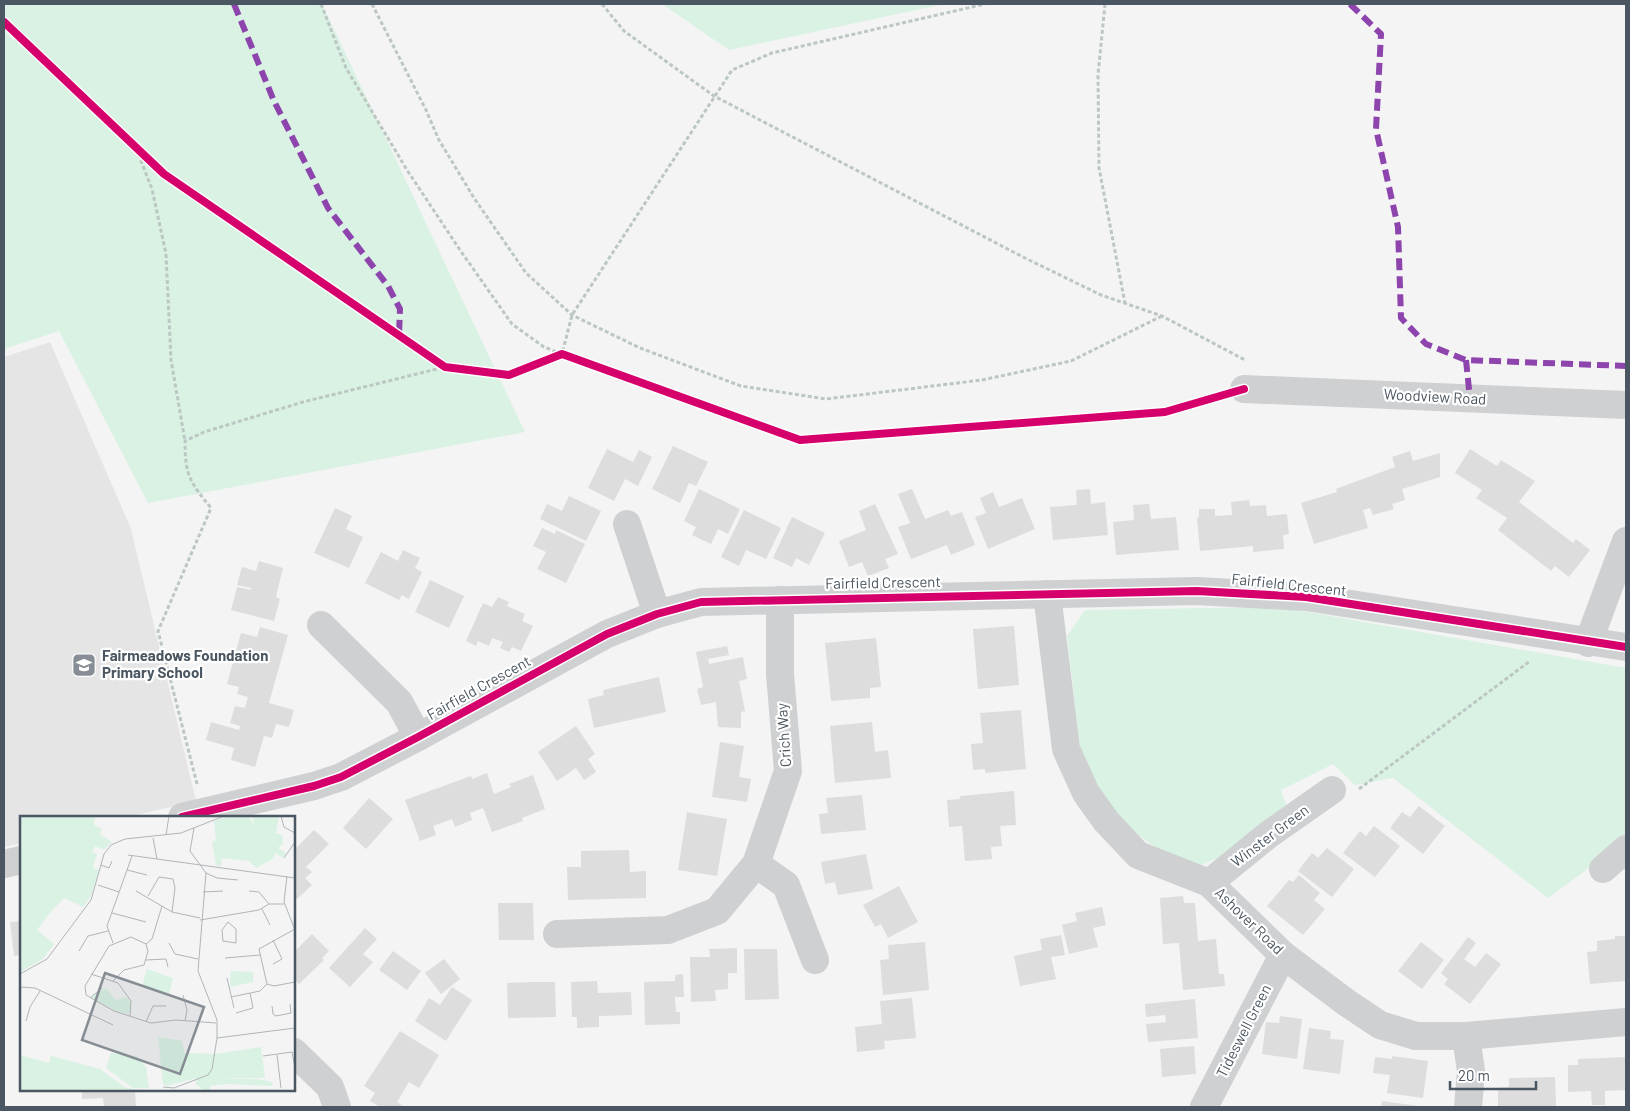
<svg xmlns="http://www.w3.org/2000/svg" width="1630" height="1111" viewBox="0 0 1630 1111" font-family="Barlow,sans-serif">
  <rect width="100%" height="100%" fill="#f4f4f4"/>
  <polygon fill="#e6e5e6" points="50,342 131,529 196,801 128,817 21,817 21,843 4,847 4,357"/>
  <g fill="#d9f2e3">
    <polygon points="4,4 322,4 525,432 148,503 59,331 4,349"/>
    <polygon points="662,4 944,4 729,50"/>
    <polygon points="1279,607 1626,668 1626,837 1608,854 1548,898 1393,778 1355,785 1333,764 1281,790 1288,811 1218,858 1197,867 1160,851 1127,826 1099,797 1080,748 1067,636 1085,610"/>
  </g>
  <g fill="#ddddde">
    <polygon points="673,446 708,462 696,486 689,483 680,503 652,489"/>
    <polygon points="607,449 633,462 639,450 652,457 638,486 625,479 614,501 588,488"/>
    <polygon points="1470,449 1497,466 1501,460 1535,481 1519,502 1573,543 1576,539 1590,550 1569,577 1555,566 1551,571 1498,530 1507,518 1476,498 1482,490 1455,473"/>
    <polygon points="1410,451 1413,461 1440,453 1440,477 1402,489 1405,500 1392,504 1394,509 1373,515 1370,508 1363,510 1368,528 1314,544 1301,503 1337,492 1336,489 1395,467 1392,457"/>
    <polygon points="699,489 740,509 728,534 718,529 711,544 692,535 696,527 684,521"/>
    <polygon points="912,489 925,519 948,510 951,516 962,512 975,545 951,555 947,545 911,559 898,527 910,523 898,494"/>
    <polygon points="1090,489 1091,504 1105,502 1108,535 1053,540 1050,507 1077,505 1076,490"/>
    <polygon points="993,492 999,507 1022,498 1035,529 988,549 975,517 986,513 980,498"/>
    <polygon points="569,496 601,511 586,541 540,519 547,504 562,511"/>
    <polygon points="1249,500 1250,506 1266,505 1267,516 1287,514 1289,534 1283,535 1284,549 1253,552 1253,546 1200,551 1197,518 1199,517 1199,509 1215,509 1215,516 1232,515 1231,502"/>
    <polygon points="875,504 898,554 885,559 889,568 868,576 862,562 849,567 839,541 866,530 859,511"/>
    <polygon points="1149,504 1151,519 1176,517 1179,550 1116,555 1113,522 1134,520 1133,505"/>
    <polygon points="335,508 352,516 346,529 363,537 349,568 314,553"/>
    <polygon points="744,510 781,528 766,559 746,550 739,566 721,557"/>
    <polygon points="792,517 825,533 809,565 796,558 792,567 773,558"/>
    <polygon points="542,528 555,534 556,530 585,544 566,583 537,569 546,552 533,546"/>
    <polygon points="403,550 420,558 415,568 422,572 409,599 402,595 399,600 365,583 381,552 398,561"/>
    <polygon points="259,561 283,568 276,597 280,599 274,621 231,610 237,587 251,590 251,588 237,585 242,567 256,571"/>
    <polygon points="430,580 464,596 449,628 415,612"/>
    <polygon points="498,597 509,602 507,606 525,614 522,621 533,626 521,651 512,647 509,652 500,648 503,642 492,638 489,646 478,641 476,646 466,641 483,603 492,607"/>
    <polygon points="1014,626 1019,685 978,689 973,629"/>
    <polygon points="260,627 288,635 269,703 294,710 289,727 276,724 272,738 264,736 255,767 231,760 234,748 206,740 211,722 239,730 240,726 230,723 235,706 245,708 248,697 237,694 239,687 227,684 241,633 257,637"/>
    <polygon points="876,638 881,687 870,688 870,698 831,701 825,643"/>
    <polygon points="727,646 729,655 708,659 709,664 743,657 747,679 739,681 745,711 741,712 741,728 718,727 716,702 701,705 697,689 703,687 696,652"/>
    <polygon points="659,677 666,712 594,728 588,699 604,695 603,690"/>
    <polygon points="1021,710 1026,769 985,773 985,769 973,770 971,744 983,743 980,713"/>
    <polygon points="872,722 875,752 888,750 891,778 835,783 830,726"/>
    <polygon points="576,726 595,754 588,759 596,772 584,780 576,768 557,781 538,752"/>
    <polygon points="720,742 744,746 739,777 751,779 747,802 712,797"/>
    <polygon points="487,773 494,794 511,787 509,784 533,775 545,809 522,818 523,821 492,832 483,808 470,813 472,820 455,827 452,819 433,826 436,835 420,841 405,800 471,776 472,779"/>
    <polygon points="1014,791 1016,825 1000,826 1002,846 991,847 992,859 965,861 962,826 949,827 947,800 960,799 960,796"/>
    <polygon points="862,795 866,830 821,834 819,814 828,813 826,798"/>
    <polygon points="369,798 393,819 366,849 343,828"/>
    <polygon points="1419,806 1445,826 1423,854 1390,828 1402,812 1410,817"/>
    <polygon points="687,812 727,819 717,876 678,870"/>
    <polygon points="1374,826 1400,846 1375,877 1343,853 1360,831 1366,836"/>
    <polygon points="314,830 329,844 306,867 312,872 305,878 312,885 297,899 294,898 294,850"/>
    <polygon points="1327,848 1354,869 1332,897 1298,871 1312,853 1318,858"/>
    <polygon points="629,850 630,872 646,871 646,898 568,900 567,867 581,867 581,851"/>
    <polygon points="866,854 873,889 838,895 835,882 825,884 821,862"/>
    <polygon points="1299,875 1320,893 1314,900 1325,909 1303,935 1267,906 1289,880 1293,882"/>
    <polygon points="899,886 918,922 888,938 881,924 875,927 863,905"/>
    <polygon points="1183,896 1184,903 1195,903 1198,941 1216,939 1219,974 1224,974 1225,986 1183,990 1179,943 1163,944 1160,898"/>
    <polygon points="498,903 533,903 534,940 499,940"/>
    <polygon points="1102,907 1106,925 1093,928 1098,947 1069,954 1062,925 1077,921 1075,913"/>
    <polygon points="21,921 21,955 14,956 10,922"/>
    <polygon points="365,928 377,939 363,954 373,962 350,987 329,968"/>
    <polygon points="312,934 329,951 322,958 324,960 299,984 294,979 294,952"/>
    <polygon points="1061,935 1065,955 1051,957 1056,979 1020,986 1014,956 1042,950 1040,939"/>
    <polygon points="1615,936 1626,936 1626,981 1590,984 1587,952 1597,951 1597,941 1615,939"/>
    <polygon points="1468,937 1476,943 1464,959 1475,967 1486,953 1501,964 1470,1004 1444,984 1448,979 1441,973"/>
    <polygon points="925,942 929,990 883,995 880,960 889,959 888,945"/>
    <polygon points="1421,942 1444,960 1422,989 1398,971"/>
    <polygon points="737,948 737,973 728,973 728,989 715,990 716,1001 691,1002 690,957 710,957 709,949"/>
    <polygon points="744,949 777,949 779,999 745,1000"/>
    <polygon points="393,951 421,971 407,990 379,970"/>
    <polygon points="444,959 460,979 441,994 425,973"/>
    <polygon points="683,974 684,997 675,997 676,1012 680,1012 680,1024 645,1025 644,982 675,981 675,975"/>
    <polygon points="597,981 598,993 631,992 632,1015 599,1016 599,1027 577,1028 577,1017 572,1017 571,982"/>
    <polygon points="532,982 555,982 556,1017 508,1018 507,983"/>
    <polygon points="452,987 472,1000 446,1041 415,1021 429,998 440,1005"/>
    <polygon points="912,998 916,1038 884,1041 885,1049 857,1052 855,1027 882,1024 880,1001"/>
    <polygon points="1195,999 1198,1038 1148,1042 1146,1024 1166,1022 1165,1015 1146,1017 1145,1004"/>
    <polygon points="1280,1016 1302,1019 1297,1059 1262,1054 1266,1022 1279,1023"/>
    <polygon points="1309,1028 1331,1031 1330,1039 1344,1040 1340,1074 1303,1069"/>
    <polygon points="400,1031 439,1055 419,1088 409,1082 397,1102 404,1107 380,1107 370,1101 375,1093 364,1086"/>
    <polygon points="1194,1046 1196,1074 1162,1077 1160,1049"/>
    <polygon points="1392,1056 1428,1061 1423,1098 1387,1093 1390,1075 1373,1073 1375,1057 1392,1059"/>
    <polygon points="1626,1057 1626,1090 1605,1091 1605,1105 1592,1105 1591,1091 1568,1092 1568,1065 1578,1065 1578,1059"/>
    <polygon points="1555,1077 1556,1107 1498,1107 1498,1088 1509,1087 1509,1078"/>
    <polygon points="82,1090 135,1090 136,1106 104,1107 103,1098 82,1099"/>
    <polygon points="1382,1101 1419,1106 1419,1107 1381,1107"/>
  </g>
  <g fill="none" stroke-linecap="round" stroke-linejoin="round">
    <g stroke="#bcc7c4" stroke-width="3" stroke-dasharray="4 2.5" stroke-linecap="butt">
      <polyline points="321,4 346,68 407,170 460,250 512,324 544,347 562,354 572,315 732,70 772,53 985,4"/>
      <polyline points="372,4 426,110 439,140 474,198 526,273 572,315 640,348 741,386 826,399 982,380 1071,361 1162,316"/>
      <polyline points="602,4 624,31 714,96 1023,257 1101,295 1162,316 1245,360"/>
      <polyline points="1105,4 1098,75 1099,168 1125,303"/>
      <polyline points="136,148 152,189 166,254 171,360 185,441"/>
      <path d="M197 784 158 631 211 508C190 482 185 476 185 441L204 432 303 402 445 367"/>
      <polyline points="1359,789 1530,661"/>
    </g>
    <g stroke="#ced0d2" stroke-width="28">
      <polyline points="1244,389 1626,405"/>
      <polyline points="627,524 657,614"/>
      <polyline points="1047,594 1066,749 1086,793 1106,821 1138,855 1209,883 1283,955 1347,1003 1380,1025 1416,1036 1466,1036 1626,1022"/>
      <polyline points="321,625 399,702 418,737"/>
      <polyline points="1588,643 1626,541"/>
      <polyline points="182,817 314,786 341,777 418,737 607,634 657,614 701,602 1197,591 1306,597 1626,647"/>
      <polyline points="4,864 21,860"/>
      <polyline points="756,864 786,885 815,960"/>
      <polyline points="1603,869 1626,849"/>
      <polyline points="1209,883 1268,835 1332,790"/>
      <polyline points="557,934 668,930 717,911 756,864 788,771 780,674 780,600"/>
      <polyline points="1466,1036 1471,1071 1468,1107"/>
      <polyline points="294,1052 330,1087 337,1107"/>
      <polyline points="1204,1107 1283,955"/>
    </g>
    <g stroke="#8e44ad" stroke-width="6" stroke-dasharray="12 6" stroke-linecap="butt">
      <polyline points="234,4 274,101 328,208 388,286 400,309 399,335"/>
      <polyline points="1350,4 1381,34 1376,129 1398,227 1401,318 1426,344 1466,360 1626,366"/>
      <polyline points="1466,360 1470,399"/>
    </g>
    <g stroke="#fff" stroke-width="11">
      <g id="cycleway">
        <polyline points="4,22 164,174 445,367 509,375 562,354 800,440 1165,412 1244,389"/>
        <polyline points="182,817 314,786 341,777 418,737 607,634 657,614 701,602 1197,591 1306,597 1626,647"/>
      </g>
    </g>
    <use href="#cycleway" stroke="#d6006c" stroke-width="8"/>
  </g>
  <defs>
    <g id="school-square" transform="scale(1.25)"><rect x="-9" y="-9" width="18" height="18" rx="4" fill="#868d94" stroke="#fff"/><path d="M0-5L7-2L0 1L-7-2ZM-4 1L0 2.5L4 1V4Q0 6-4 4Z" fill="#fff"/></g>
  </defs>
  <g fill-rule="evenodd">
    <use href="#school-square" x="84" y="665"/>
  </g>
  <g text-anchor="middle" stroke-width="4.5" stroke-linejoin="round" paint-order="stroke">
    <g font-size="15" fill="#4a5661" stroke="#fff">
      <text transform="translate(1435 397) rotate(3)" y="5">Woodview Road</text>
      <text transform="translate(883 583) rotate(-1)" y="5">Fairfield Crescent</text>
      <text transform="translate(1289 585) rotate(6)" y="5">Fairfield Crescent</text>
      <text transform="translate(479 688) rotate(-29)" y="5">Fairfield Crescent</text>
      <text transform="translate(784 735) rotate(-94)" y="5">Crich Way</text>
      <text transform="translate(1270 836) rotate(-37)" y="5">Winster Green</text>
      <text transform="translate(1249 921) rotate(44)" y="5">Ashover Road</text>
      <text transform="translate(1244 1031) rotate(-63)" y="5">Tideswell Green</text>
    </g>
    <g font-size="15" font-weight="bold" fill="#4a5661" stroke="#fff" text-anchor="start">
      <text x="102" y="661">Fairmeadows Foundation<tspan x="102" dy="17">Primary School</tspan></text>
    </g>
  </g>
  <g transform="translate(20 816)">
    <rect width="275" height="275" fill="#f4f4f4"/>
    <path d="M0 0H75L74 9 82 13 80 18 92 26 84 34 75 30 72 36 77 38 73 52 79 54 71 80 63 91 44 82 28 99 17 114 34 128 23 143 0 156ZM208 0H228L234 9 232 1 259 0 256 17 262 19 263 28 258 32 266 37 263 42 255 37 253 43 236 52 229 45 202 42 201 50 196 49 192 26 196 24 194 5ZM127 153 153 162 149 178 122 170ZM211 155 233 156V166L210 171ZM86 172 96 184 106 181 111 187 109 198 96 195 71 181ZM138 221 162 225 164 237 196 238 241 231 245 262H191L237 263 253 266 252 270 206 268 190 270V275H184L176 268V262L147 270 143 268ZM91 237 117 240 126 251 129 272H113L86 252ZM0 239 29 247 31 240 80 253 106 272 133 275H0Z" fill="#d9f2e3"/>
    <path fill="none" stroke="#b0b5b9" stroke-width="1" d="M261 0 264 11 275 17M146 19 149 0M133 22 137 43M108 39 275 62M264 42 275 26M81 49 89 52 92 45M107 54 127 59M186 57 197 62 218 64M267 60 264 86 275 114M78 69 99 76M116 75 152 96 180 102M229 75 239 76 249 88M183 76 203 75M128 80 139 61 153 63 155 72 152 96M242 93 250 109M92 97 126 106M180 104 239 94 249 88H264M208 106 216 113V127L203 125 202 114ZM275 113 239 133 247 168 254 170 275 166M93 127 87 110 112 40M149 127 155 138 178 143M126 128 111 121 89 130 65 170 66 179 94 195 131 207 156 204 196 207M126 128 132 123 142 90M59 135 68 120 88 115M205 142 240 139M126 144 146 143 148 151M253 148 262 143 253 124M0 158 27 143 71 84 84 38 91 29 105 23 161 17 204 0M71 158 98 167 111 185 110 200M207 162 214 192M93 165 104 154 124 149 128 135 126 128M0 171 15 172 93 209M163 179 167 194 165 205M211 181 240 175 247 168M70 182 82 172M252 190 253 198 256 200 271 197 270 188M216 197 233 192 230 177M6 205 10 191 20 175M126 206 133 190H146M197 222 275 212M257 239 261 272M243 240 272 236 275 252M143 271 154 272 188 259 192 253 197 222V204L178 155 186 57 170 35 174 12"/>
    <path fill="#868d94" fill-opacity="0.15" stroke="#868d94" stroke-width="2.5" d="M85 157 184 191 160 258 62 224Z"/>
    <rect width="275" height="275" fill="none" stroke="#4a5661" stroke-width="2.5"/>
  </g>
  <rect width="1630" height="1111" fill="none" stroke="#4a5661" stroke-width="10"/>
  <path d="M1450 1081v8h86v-8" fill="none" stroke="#4a5661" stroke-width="2.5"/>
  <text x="1458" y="1081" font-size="15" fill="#4a5661" stroke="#ffffff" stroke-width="4" paint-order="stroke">20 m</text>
</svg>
